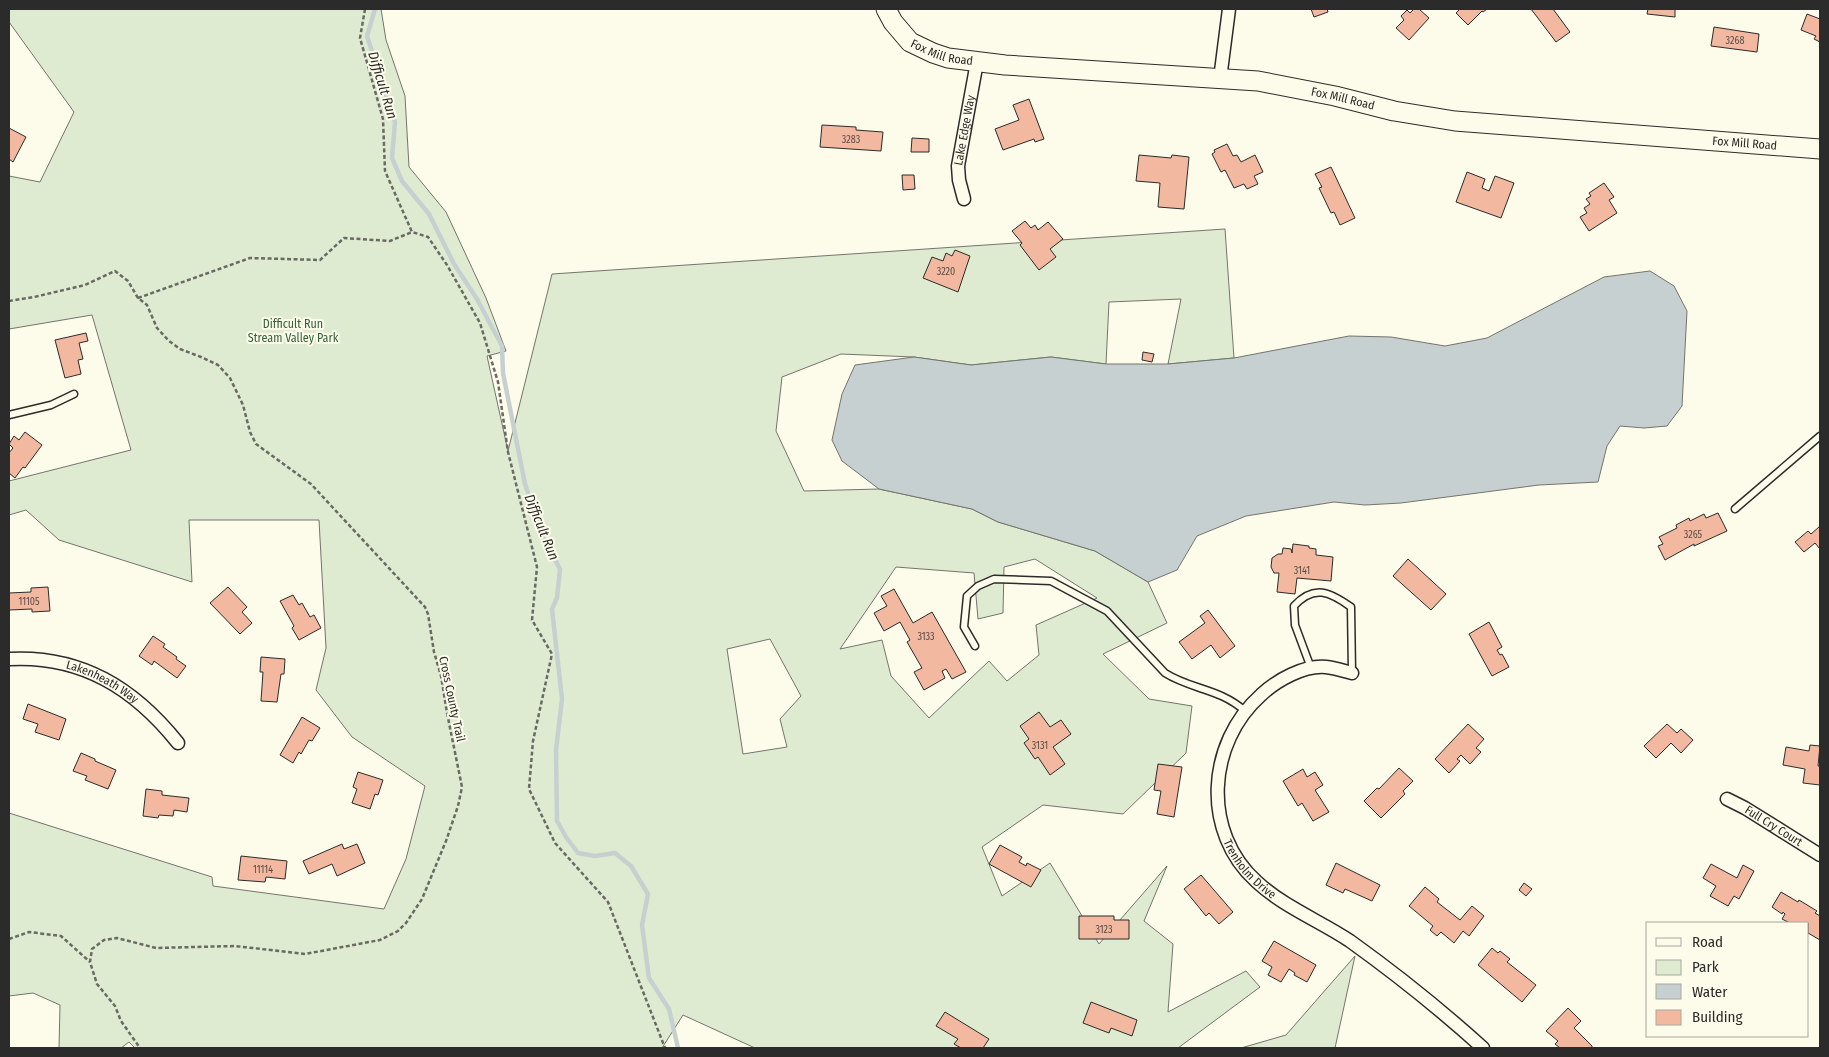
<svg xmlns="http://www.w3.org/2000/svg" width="1829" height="1057" viewBox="0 0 1829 1057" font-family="'Fira Sans Condensed',sans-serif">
  <rect width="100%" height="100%" fill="#fdfbea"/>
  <g fill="#deebd1" stroke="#74746e" fill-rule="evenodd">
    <path d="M9 9H381L386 40 405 96 409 167 446 212 486 298 506 351 487 356 508 451 552 274 1225 229 1234 358 1168 364 1181 299 1109 302 1106 364 1051 357 971 365 914 357 841 354 782 377 776 431 804 491 879 489 972 509 998 522 1095 551 1148 582 1167 623 1103 654 1149 699 1192 706 1186 753 1123 814 1043 805 982 847 1002 896 1050 863 1099 944 1167 866 1144 921 1173 944 1168 1012 1246 971 1260 987 1178 1048H755L683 1015 662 1048H135L129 1042 121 1048H59L60 1005 33 993 9 996V813L212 877 213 886 384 909 406 859 425 786 352 737 316 690 326 648 319 520H189L192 582 59 540 26 510 9 515V481L131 450 92 315 9 329V176L40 182 74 112 9 22ZM1035 559 1097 598 1036 625 1039 655 1007 681 989 661 929 718 891 676 882 640 840 649 896 567 974 573 978 619 1003 613 1004 567ZM770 639 801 696 780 719 787 747 743 754 727 649Z"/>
    <polygon points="1355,956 1335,1048 1241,1048 1286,1035"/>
  </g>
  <polygon fill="#c7d0d0" stroke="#74746e" points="1650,271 1674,286 1687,311 1682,406 1667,426 1644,428 1620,426 1607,446 1598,482 1539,485 1401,503 1365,505 1334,502 1246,516 1197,536 1177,570 1148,582 1095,551 998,522 972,509 879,489 842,461 832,440 842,394 855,365 914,357 971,365 1051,357 1106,364 1168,364 1234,358 1349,336 1391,337 1445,346 1487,338 1604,277"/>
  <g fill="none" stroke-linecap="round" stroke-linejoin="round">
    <polyline stroke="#c7d0d0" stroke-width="4.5" points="375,9 367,36 395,122 392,158 402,181 429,214 454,264 477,299 502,346 503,373 525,484 543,537 560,569 557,598 552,609 562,699 556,750 557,821 566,837 578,853 595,856 615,853 631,866 648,894 642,925 649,978 669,1009 678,1048"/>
  </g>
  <g fill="#f2b8a0" stroke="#2b2b2b">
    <polygon points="1311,9 1327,9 1328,12 1314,17"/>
    <polygon points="1414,9 1419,9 1429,18 1409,40 1396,28 1404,20 1401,16 1407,10 1410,13"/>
    <polygon points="1460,9 1487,9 1483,12 1482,11 1468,25 1456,13"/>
    <polygon points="1531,9 1553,9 1570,32 1556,42"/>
    <polygon points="1648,9 1675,9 1675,17 1647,14"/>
    <polygon points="1807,14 1820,19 1820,42 1814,39 1816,36 1801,30"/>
    <polygon points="1714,27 1759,34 1757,52 1711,46"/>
    <polygon points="1029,99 1044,139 1035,142 1034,139 1003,150 995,129 1019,120 1013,105"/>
    <polygon points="822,125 856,127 856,130 883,132 881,151 820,147"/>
    <polygon points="9,128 26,137 13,162 9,159"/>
    <polygon points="912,138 929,139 929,152 911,152"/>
    <polygon points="1227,144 1233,156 1237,155 1241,162 1255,155 1263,172 1254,176 1258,184 1247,189 1244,184 1234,188 1225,170 1221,172 1212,154 1215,152 1214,150"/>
    <polygon points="1139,155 1171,158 1172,155 1189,157 1184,209 1158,207 1160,183 1136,181"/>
    <polygon points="1331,167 1355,218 1340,225 1334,212 1331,213 1319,188 1322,187 1315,174"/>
    <polygon points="1467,172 1485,179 1482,188 1489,191 1495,176 1514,183 1501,218 1456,202"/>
    <polygon points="902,175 914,175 915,189 903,190"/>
    <polygon points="1604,183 1614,197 1609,200 1617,213 1589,231 1580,217 1587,213 1584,208 1590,204 1586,199 1591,196 1589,193"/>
    <polygon points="1025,221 1031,228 1035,225 1038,230 1048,222 1063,239 1050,249 1056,257 1039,270 1020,245 1022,243 1012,231"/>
    <polygon points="955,250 970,256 958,292 923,278 932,257 943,261 946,253 952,256"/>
    <polygon points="86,333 88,341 79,343 83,359 78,360 81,374 65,378 55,340"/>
    <polygon points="1143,352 1154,354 1152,362 1142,360"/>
    <polygon points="25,432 42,445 25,468 23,467 15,478 9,473 9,453 13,448 9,444 14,436 19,440"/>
    <polygon points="1718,513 1727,531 1694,546 1694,544 1665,560 1658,546 1663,544 1659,537 1677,528 1676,525 1689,518 1690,521 1704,514 1706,518"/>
    <polygon points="1820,526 1820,549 1815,543 1804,552 1795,542 1808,531 1811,534"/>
    <polygon points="1293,544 1309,546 1309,548 1316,549 1316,555 1333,557 1331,581 1297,578 1295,594 1277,592 1279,573 1274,573 1271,567 1272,558 1278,554 1282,554 1283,548 1291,549 1292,553"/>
    <polygon points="1408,559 1446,594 1431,610 1393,576"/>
    <polygon points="48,587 50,611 32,612 32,609 9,610 9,593 31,592 31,588"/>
    <polygon points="228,587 247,607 242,612 252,623 240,634 210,603"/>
    <polygon points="894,589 913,623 932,612 966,672 952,679 946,669 942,671 945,678 924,690 914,672 922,668 907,642 910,640 900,622 884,631 874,613 887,606 881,596"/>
    <polygon points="293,595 299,605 302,603 310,617 314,615 321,628 299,640 292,628 294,626 280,601"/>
    <polygon points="1208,610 1235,646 1220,658 1211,645 1192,659 1179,642 1205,623 1200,616"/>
    <polygon points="1489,622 1502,647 1497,650 1500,655 1502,654 1509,667 1492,676 1469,634"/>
    <polygon points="153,636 165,644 163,647 177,657 176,659 186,666 177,678 154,661 152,665 139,656"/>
    <polygon points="261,657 285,659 284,674 281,674 277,702 261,701 263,672 260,672"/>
    <polygon points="28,704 66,719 59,740 35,732 38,724 23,719"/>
    <polygon points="1039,712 1050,727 1061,720 1071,734 1053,747 1065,764 1050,775 1038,757 1035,759 1024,743 1029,739 1020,726"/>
    <polygon points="302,717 320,728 312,741 309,740 301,754 299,752 293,763 280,755"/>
    <polygon points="1468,724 1484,739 1476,748 1481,752 1470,764 1461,755 1457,759 1460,761 1449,773 1435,759"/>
    <polygon points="1667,724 1677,733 1681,729 1693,740 1681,753 1671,743 1656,758 1644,746"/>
    <polygon points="1810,745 1820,746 1818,766 1820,766 1820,785 1803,783 1805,769 1783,765 1786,747 1809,751"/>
    <polygon points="81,753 95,759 95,761 116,770 108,789 85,780 87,776 73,771"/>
    <polygon points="1158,764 1182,767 1174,817 1157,814 1161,791 1154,790"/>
    <polygon points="1399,768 1413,781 1403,791 1405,794 1381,818 1364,801 1377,788 1379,789"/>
    <polygon points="1303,769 1307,777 1315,772 1323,785 1315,790 1329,812 1313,821 1302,803 1298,806 1283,781"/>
    <polygon points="358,772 383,780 378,795 375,794 370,809 352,803 357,789 353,787"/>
    <polygon points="146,789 162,791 162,795 189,798 187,812 174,810 173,816 159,815 158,818 143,816"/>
    <polygon points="342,844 344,849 357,844 365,863 337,876 332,864 309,874 303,861"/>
    <polygon points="1000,845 1022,857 1019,862 1026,866 1027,863 1041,870 1031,887 989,864"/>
    <polygon points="241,856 287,861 285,879 266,877 265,882 238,880"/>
    <polygon points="1336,863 1380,885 1372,901 1345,889 1343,893 1326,885"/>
    <polygon points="1711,864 1737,878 1743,865 1754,871 1739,899 1734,896 1728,906 1710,896 1716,886 1703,878"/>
    <polygon points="1201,875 1233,912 1219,924 1209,913 1206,916 1184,889"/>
    <polygon points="1524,883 1532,889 1526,896 1519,890"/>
    <polygon points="1425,887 1439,899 1437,902 1460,920 1472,906 1484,916 1469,936 1463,931 1454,943 1441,932 1437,936 1430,930 1433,926 1409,906"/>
    <polygon points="1781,892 1798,902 1799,900 1817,911 1815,913 1820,916 1820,940 1808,933 1808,923 1790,923 1782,919 1785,914 1783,912 1782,914 1772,907"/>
    <polygon points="1079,916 1114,916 1114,920 1129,920 1129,939 1079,939"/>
    <polygon points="1274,941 1316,965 1307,982 1294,975 1295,973 1289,969 1281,982 1268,975 1272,967 1262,961"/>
    <polygon points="1492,948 1498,953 1500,951 1510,959 1507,962 1536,985 1522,1002 1478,965"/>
    <polygon points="1091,1002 1137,1020 1132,1036 1111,1028 1109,1033 1083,1023"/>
    <polygon points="1568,1008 1581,1021 1574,1028 1592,1046 1592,1048 1560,1048 1555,1044 1558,1041 1546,1031"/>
    <polygon points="945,1012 989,1039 983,1048 961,1048 954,1044 958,1039 936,1026"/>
  </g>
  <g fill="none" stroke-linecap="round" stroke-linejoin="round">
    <g stroke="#2b2b2b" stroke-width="9">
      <g id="lane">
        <polyline points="9,415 51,405 74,394"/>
        <polyline points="1735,509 1820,436"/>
        <path d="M975 646 964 627 967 596 978 586 994 579 1051 581 1107 611 1165 673C1192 690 1219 688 1245 711"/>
        <path d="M1311 668 1295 625 1294 606C1314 584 1330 592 1351 607L1352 673"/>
      </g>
    </g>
    <g stroke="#2b2b2b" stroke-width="15">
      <g id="street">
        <polyline points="1220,79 1229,9"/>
        <path id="s1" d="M964 199 959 180 958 166 977 62"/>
        <path id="s2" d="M9 659C81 655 134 688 178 743"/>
        <path id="s3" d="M1352 673C1344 671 1335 668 1326 667 1304 665 1277 680 1261 695 1207 743 1201 832 1257 882 1284 907 1320 921 1350 941 1396 974 1441 1010 1483 1048"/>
        <path id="s4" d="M1727 799 1745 808 1820 855"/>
      </g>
    </g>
    <g stroke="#2b2b2b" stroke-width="21">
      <g id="secondary">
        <path id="s5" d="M886 9 893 22 910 42 933 53 948 58 1005 65 1258 81 1335 96 1394 111 1455 121 1820 149"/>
      </g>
    </g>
    <g stroke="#6a6964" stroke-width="2.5" stroke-dasharray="4 2.5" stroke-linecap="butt">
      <polyline points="365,9 360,38 383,119 385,171 412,232 428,237 447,265 480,323 498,382 508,452 537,567 532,620 552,654 533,741 529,789 555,843 608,902 665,1048"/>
      <polyline points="138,298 250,258 320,260 344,238 390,241 412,232"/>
      <polyline points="9,301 34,297 85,285 115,271 128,281 138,298 147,305 157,328 169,341 180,349 201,357 218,365 230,378 243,405 250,432 256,444 311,484 425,607 428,614 434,652 441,676 447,713 462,787 458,806 446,841 422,899 406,923 398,931 380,940 305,954 235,946 156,948 117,938 104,940 92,949 90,962 97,984 115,1006 121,1021 140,1048"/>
      <polyline points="9,939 29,932 61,936 90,962"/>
    </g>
    <use href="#lane" stroke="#fdfbea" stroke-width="6"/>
    <use href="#street" stroke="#fdfbea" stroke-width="12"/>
    <use href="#secondary" stroke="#fdfbea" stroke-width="19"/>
  </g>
  <g text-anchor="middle" stroke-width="4" stroke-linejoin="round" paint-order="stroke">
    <g font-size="10" fill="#5d4e48">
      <text x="1735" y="44">3268</text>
      <text x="851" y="143">3283</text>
      <text x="946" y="275">3220</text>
      <text x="1693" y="538">3265</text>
      <text x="1302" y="574">3141</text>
      <text x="29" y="605">11105</text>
      <text x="926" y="640">3133</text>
      <text x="1040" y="749">3131</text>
      <text x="263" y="873">11114</text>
      <text x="1104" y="933">3123</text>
    </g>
    <g font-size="12" fill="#2b2b2b" stroke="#fdfbea">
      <text dy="4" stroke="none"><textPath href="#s5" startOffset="75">Fox Mill Road</textPath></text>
      <text dy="4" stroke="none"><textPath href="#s5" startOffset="480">Fox Mill Road</textPath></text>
      <text dy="4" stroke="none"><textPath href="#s1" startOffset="70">Lake Edge Way</textPath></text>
      <text dy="4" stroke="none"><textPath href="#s5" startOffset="885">Fox Mill Road</textPath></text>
      <text dy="4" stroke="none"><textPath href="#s2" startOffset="98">Lakenheath Way</textPath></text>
      <text transform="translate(452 699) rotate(78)" y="4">Cross County Trail</text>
      <text dy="4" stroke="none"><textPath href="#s4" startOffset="54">Full Cry Court</textPath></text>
      <text dy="4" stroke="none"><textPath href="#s3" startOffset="295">Trenholm Drive</textPath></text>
    </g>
    <g font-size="12" fill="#34623c" stroke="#fdfbea">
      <text x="293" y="328">Difficult Run<tspan x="293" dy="14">Stream Valley Park</tspan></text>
    </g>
    <g font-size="14" font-style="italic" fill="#2b2b2b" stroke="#fdfbea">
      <text transform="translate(383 85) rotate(73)" y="5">Difficult Run</text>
      <text transform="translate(542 527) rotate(68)" y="5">Difficult Run</text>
    </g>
  </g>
  <rect width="1829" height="1057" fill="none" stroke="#2b2b2b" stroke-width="20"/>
  <rect x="1646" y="922" width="162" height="115" fill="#fdfbea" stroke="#a9a89e"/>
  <rect x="1656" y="938" width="25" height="8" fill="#fdfbea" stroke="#a9a89e"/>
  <text x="1692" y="947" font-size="15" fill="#2b2b2b">Road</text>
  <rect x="1656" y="960" width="25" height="15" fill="#deebd1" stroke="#a9a89e"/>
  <text x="1692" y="972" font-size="15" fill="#2b2b2b">Park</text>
  <rect x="1656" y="984" width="25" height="15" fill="#c7d0d0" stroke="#a9a89e"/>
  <text x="1692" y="997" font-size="15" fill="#2b2b2b">Water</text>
  <rect x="1656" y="1010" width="25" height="15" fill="#f2b8a0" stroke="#a9a89e"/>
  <text x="1692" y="1022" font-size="15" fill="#2b2b2b">Building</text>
</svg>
